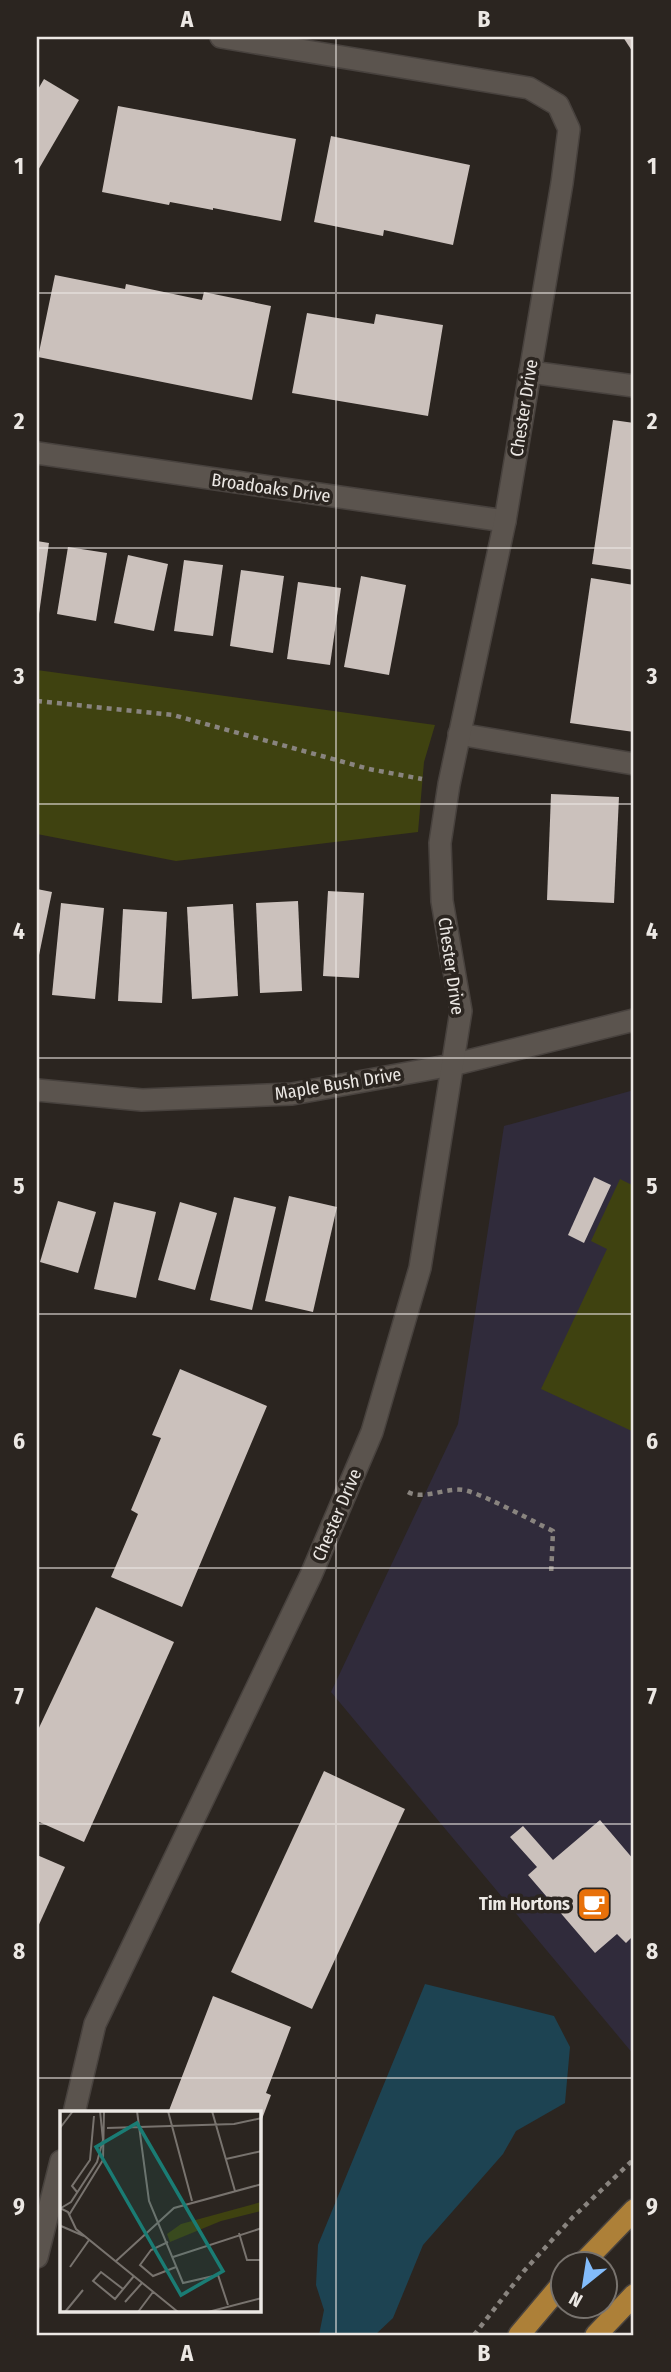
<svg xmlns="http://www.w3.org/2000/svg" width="671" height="2372" viewBox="0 0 671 2372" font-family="'Fira Sans Condensed',sans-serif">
  <rect width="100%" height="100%" fill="#2b2520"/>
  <polygon fill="#302b3b" points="634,1090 634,2055 331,1692 458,1424 504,1126"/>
  <g fill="#3f4210">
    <polygon points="37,670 435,725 424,762 418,832 176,861 37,834"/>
    <polygon points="620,1179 634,1186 634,1432 541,1389 607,1249 591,1241"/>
  </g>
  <polygon fill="#1d4352" points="425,1984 554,2016 570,2047 565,2103 516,2131 503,2154 423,2245 393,2318 375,2335 319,2335 324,2310 316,2285 318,2245"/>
  <g fill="#cbc1bc">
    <polygon points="623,37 634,37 634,54"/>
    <polygon points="44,79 79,100 37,172 37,91"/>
    <polygon points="118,106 296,139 281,221 213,208 213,210 170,202 169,205 102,192"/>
    <polygon points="331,136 470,165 453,245 384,230 383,236 314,222"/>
    <polygon points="55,275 125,289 126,284 202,300 204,292 271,306 252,400 38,357"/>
    <polygon points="307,313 374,324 376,314 443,325 428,416 292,393"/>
    <polygon points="613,420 634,423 634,570 592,564"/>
    <polygon points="37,541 49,543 38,621 37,621"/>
    <polygon points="68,547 107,553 96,621 57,614"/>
    <polygon points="128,555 168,564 154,631 114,623"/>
    <polygon points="184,560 223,565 213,636 174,631"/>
    <polygon points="241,570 284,576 273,653 230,646"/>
    <polygon points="361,576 406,585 389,675 344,667"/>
    <polygon points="591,578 634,585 634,732 570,723"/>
    <polygon points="298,582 341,588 330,665 287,659"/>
    <polygon points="551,794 619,797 614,903 547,900"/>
    <polygon points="37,889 52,892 38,960 37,959"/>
    <polygon points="328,891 364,893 359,978 323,976"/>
    <polygon points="298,901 302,991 260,993 256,903"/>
    <polygon points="61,903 104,908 95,999 52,995"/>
    <polygon points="233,904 238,996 192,999 187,907"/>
    <polygon points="123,909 167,912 162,1003 118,1001"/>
    <polygon points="594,1177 611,1185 584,1243 568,1235"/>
    <polygon points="289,1196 337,1207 313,1312 265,1301"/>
    <polygon points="234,1197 276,1207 252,1310 210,1300"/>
    <polygon points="58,1201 96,1212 78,1273 40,1262"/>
    <polygon points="114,1202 156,1212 136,1298 94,1289"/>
    <polygon points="180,1202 217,1213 195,1290 158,1280"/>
    <polygon points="180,1369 267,1406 182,1607 111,1577 138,1514 131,1510 161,1438 152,1435"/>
    <polygon points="96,1607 174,1642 84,1842 37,1821 37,1732"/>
    <polygon points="324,1771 405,1809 312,2009 231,1972"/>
    <polygon points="600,1820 634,1860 634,1935 626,1943 617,1934 595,1953 528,1875 537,1867 510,1837 523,1826 553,1860"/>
    <polygon points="37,1855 65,1867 37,1929"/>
    <polygon points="213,1996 291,2027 266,2093 271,2095 259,2127 259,2113 168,2113"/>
  </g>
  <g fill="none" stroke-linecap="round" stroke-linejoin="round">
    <g stroke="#48423e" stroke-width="24">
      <g id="minor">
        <polyline points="530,372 634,386"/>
        <polyline points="37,453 505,521"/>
        <polyline points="459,734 634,764"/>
        <polyline points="37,1090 142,1100 292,1094 452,1065 634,1020"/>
        <polyline points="74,2113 95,2024 311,1575 372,1432 420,1268 461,1011 442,901 440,843 449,784 505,521 562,183 569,129 558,105 529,88 221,37"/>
        <polyline points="37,2257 61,2161"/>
      </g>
    </g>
    <g stroke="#48423e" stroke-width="24">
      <g id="major">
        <polyline points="582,2264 634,2210"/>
        <polyline points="519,2335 562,2284"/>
        <polyline points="596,2335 634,2295"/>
      </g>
    </g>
    <g stroke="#89847f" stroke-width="4.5" stroke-dasharray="5 5" stroke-linecap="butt">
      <polyline points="37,701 173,715 369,769 422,779"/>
      <path d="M408 1492C425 1501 449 1485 468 1491 493 1499 528 1519 553 1531L551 1576"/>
      <polyline points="474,2335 524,2271 572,2218 634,2159"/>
    </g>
    <use href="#minor" stroke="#5b544e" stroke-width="21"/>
    <use href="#major" stroke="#ad8038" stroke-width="21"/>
  </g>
  <path fill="none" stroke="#ece8e4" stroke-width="2" stroke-opacity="0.55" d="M336 37V2335M37 293H634M37 548H634M37 804H634M37 1058H634M37 1314H634M37 1568H634M37 1824H634M37 2078H634"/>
  <defs>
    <g id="cafe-square" transform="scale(1.75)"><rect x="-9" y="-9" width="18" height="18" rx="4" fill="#e8710a" stroke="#2b2520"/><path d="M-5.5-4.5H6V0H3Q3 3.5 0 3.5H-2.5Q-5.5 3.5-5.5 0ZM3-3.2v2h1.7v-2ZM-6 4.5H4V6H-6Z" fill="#fff"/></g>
  </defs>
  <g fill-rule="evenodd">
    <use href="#cafe-square" x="594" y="1904"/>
  </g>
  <g text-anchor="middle" stroke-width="7" stroke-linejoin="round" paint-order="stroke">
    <g font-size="18" fill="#ece8e4" stroke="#2b2520">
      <text transform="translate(524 408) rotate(-81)" y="6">Chester Drive</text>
      <text transform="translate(271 488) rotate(8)" y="6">Broadoaks Drive</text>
      <text transform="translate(451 966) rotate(82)" y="6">Chester Drive</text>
      <text transform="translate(338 1084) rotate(-9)" y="6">Maple Bush Drive</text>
      <text transform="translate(337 1515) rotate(-67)" y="6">Chester Drive</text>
    </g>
    <g font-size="18" font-weight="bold" fill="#ece8e4" stroke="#2b2520" text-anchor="end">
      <text x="570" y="1910">Tim Hortons</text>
    </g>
  </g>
  <g transform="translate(60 2111)">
    <rect width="201" height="201" fill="#2b2520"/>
    <path d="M201 91V100L161 110 110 131 107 123 121 113Z" fill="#3f4210"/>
    <path fill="none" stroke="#78736e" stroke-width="2" d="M77 0 89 90 123 172 158 164 168 194M108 0 132 90M152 0 175 80M0 17 13 0M47 17 174 13 202 7M166 48 202 40M17 81 12 75 30 49 34 5M0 97 8 101 16 118 118 201M1 97 11 91 37 51 43 29 40 0M9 104 43 49 44 0M1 115 24 125M179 122 187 149H202M108 131 91 139 80 154 93 165 116 156M113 146 202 117M56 150 114 97 202 73M10 156 29 129M63 178 41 161 33 170 55 188 74 165M65 191 82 172M5 201 23 179M78 201 93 181M148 201 202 187"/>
    <path fill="#1a7c74" fill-opacity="0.15" stroke="#1a7c74" stroke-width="3.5" d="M77 12 163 160 121 184 36 36Z"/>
    <rect width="201" height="201" fill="none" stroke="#ece8e4" stroke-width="3.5"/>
  </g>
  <rect width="671" height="2372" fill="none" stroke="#2b2520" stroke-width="77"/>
  <g transform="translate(584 2285) rotate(210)"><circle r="33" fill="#2b2520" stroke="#78736e" stroke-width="2"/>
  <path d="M0-5L12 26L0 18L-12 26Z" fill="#83bcfb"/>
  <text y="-10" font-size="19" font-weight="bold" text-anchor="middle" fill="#ece8e4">N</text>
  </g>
  <rect x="38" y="38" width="594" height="2296" fill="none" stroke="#ece8e4" stroke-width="2.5"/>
  <g font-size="23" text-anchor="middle" font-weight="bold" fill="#ece8e4">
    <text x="187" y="27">A</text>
    <text x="484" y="27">B</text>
    <text x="19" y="174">1</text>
    <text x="652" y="174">1</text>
    <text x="19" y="429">2</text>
    <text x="652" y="429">2</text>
    <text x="19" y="684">3</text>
    <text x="652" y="684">3</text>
    <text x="19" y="939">4</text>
    <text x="652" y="939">4</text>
    <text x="19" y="1194">5</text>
    <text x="652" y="1194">5</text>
    <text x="19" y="1449">6</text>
    <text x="652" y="1449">6</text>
    <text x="19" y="1704">7</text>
    <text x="652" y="1704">7</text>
    <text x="19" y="1959">8</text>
    <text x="652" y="1959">8</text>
    <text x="19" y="2214">9</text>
    <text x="652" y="2214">9</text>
    <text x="187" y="2361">A</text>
    <text x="484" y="2361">B</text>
  </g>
</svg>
